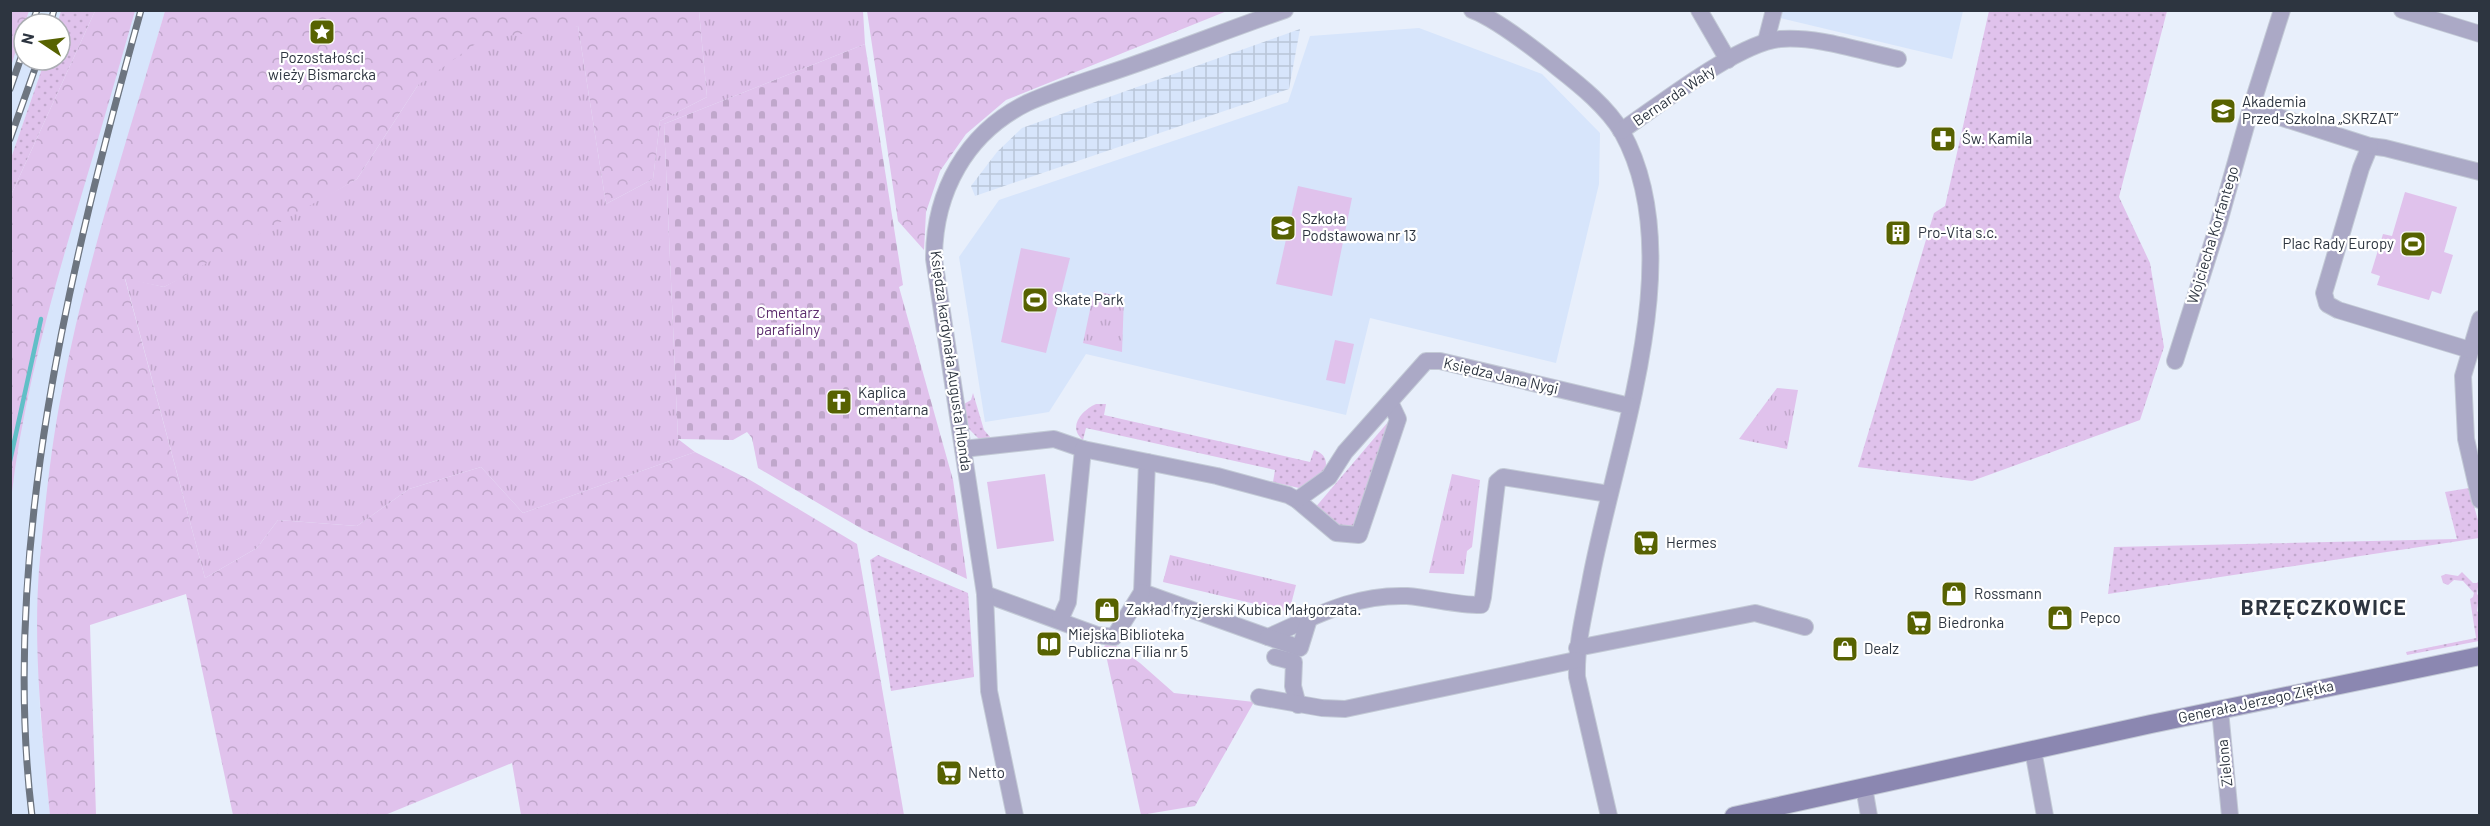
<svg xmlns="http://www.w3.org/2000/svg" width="2490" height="826" viewBox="0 0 2490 826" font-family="Barlow,sans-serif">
  <defs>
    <pattern id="industrial-grid" width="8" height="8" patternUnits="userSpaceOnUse" patternTransform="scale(1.5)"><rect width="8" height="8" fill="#d7e5fb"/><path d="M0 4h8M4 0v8" fill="none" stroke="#b9c5d8"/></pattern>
    <pattern id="grass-dots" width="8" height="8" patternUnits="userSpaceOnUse" patternTransform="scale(1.5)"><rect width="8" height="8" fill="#e0c2ec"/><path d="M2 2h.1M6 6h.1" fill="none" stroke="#c0a7cb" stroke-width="1.8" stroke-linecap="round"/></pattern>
    <pattern id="forest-crowns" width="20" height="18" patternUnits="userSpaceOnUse" patternTransform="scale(1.5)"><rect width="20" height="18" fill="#e0c2ec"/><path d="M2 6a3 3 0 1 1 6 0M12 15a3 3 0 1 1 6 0" fill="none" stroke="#c0a7cb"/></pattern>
    <pattern id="cemetery-stones" width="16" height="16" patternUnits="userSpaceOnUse" patternTransform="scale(1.5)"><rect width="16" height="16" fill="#e0c2ec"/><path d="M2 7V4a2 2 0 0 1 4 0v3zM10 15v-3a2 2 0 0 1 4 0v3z" fill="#c0a7cb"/></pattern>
    <pattern id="park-tufts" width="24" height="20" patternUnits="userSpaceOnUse" patternTransform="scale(1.5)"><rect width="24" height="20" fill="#e0c2ec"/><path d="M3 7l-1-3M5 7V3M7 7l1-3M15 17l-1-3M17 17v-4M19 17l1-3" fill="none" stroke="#c0a7cb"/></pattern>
  </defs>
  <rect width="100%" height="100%" fill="#e8effb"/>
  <g fill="#d7e5fb">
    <polygon points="1781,10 1963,11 1952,59 1780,18"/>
    <polygon points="29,11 29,10 61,11 57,24 25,24"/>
    <polygon points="135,11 165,11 90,271 61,396 40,559 38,634 40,711 50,815 11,816 10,500 15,458 35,360 59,267"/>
    <polygon points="24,26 24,60 45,60 11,158 11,66"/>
    <polygon points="1419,28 1542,74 1600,133 1599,184 1556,363 1370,318 1346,415 1086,354 1049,412 985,422 959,257 999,200 1288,102 1310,36"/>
  </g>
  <polygon fill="url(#industrial-grid)" points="1300,29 1289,89 975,196 971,186 997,152 1022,128"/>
  <g fill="url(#grass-dots)">
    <polygon points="61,11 95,11 11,195 11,158 45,60 60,60 60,24 57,24"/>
    <polygon points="1989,11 2167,11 2119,197 2150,263 2164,347 2140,420 1972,481 1858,467 1934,213 1945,206"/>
    <polygon points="973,393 984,430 991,438 979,439 969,429 964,404 971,400"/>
    <path d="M1096 404H1106L1104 415 1310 462 1314 450C1324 453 1328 460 1325 470L1299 488 1273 482 1275 470 1086 428 1083 440C1067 427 1082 410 1096 404Z"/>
    <polygon points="1388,422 1391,427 1358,522 1352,528 1345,529 1314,509"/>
    <polygon points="2469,488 2479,524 2479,538 2108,594 2114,547 2457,539 2445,492"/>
    <polygon points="878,555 968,593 974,677 891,691 870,560"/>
    <polygon points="2462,572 2473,583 2477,583 2479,580 2477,594 2479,596 2477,611 2479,613 2479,641 2407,655 2406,652 2476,638 2470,599 2473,597 2474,593 2463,581 2454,580 2448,585 2443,583 2441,576 2446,574 2458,576"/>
  </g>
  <g fill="url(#forest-crowns)">
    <polygon points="11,10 29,11 11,66 10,11"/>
    <path d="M95 11H135C118 70 101 130 83 190 53 292 23 394 11 500V195Z"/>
    <path d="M165 11H699L707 97 660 121 653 179 606 204 578 26 418 85 357 179 240 248 164 287 125 279 205 578 257 548 278 520 357 526 409 489 481 467 523 513 695 452 750 480 857 544 904 815H521L512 763 385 815H233L186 594 90 625 96 815 50 816C42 730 32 643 40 558 45 506 51 447 61 396 85 265 128 138 165 11Z"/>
    <polygon points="867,11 867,10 1227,11 1006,100 966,134 940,171 926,212 924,250 898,221"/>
    <polygon points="1111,642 1140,663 1174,693 1254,702 1195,806 1141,815 1104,646"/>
  </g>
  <polygon fill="url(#cemetery-stones)" points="865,44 903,285 899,287 953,480 967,579 864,530 758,468 752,438 747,432 733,440 678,439 664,124"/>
  <g fill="url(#park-tufts)">
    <polygon points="699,11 863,11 865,44 664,124 678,439 695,452 523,513 481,467 409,489 357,526 278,520 257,548 205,578 125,278 164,287 357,179 418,85 481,40 578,26 606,204 653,179 660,121 707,97"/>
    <polygon points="1094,291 1124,297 1122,352 1083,343"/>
    <polygon points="1777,388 1798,390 1787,449 1739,439"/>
    <polygon points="1452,474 1480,480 1472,547 1467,551 1464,574 1429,573"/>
    <polygon points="1170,555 1296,585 1289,612 1163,582"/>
  </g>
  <g fill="#e0c2ec">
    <polygon points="1298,186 1352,198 1332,296 1276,284"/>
    <polygon points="2405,192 2457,207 2444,252 2453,255 2441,294 2432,291 2429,300 2377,285 2380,276 2371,273 2383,234 2392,236"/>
    <polygon points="1021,248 1070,258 1046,353 1001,342"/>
    <polygon points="1335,340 1354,344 1345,384 1326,380"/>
    <polygon points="1045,474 1054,541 997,549 987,482"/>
  </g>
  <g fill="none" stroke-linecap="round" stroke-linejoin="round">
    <polyline stroke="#61bfc7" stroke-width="4.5" points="10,461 41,319"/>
    <g stroke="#c3cad6" stroke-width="18">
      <g id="street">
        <path d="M1472 10C1496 19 1537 51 1558 68 1581 86 1607 107 1622 132 1692 258 1614 450 1590 583 1584 614 1576 645 1577 677L1609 816"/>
        <polyline points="1699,10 1728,60"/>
        <polyline points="2402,10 2480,34"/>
        <polyline points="1766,41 1774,10"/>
        <polyline points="2251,108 2282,10"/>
        <path d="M1621 131C1658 106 1738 43 1780 39 1818 36 1860 51 1898 59"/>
        <polyline points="2480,319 2463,376 2466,439 2480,500"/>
        <polyline points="2470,350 2338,310 2327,304 2324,293 2361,168 2370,146 2385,148 2480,172"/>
        <polyline points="2175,361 2219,222 2251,108 2370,146"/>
        <polyline points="963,449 1054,439 1083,449"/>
        <path d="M1147 462 1142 592 1268 637C1316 616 1354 594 1407 596 1432 598 1456 605 1481 605L1483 597 1497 482 1503 477 1609 494"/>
        <polyline points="1297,500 1336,533 1359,535 1398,419 1390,402"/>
        <polyline points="985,594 1097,635 1114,637 1142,592"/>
        <polyline points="1060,620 1068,602 1083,449 1217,476 1288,495 1297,500 1329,477 1345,452 1426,361 1440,361 1630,406"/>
        <polyline points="1268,637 1300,648 1309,619"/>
        <polyline points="1577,648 1755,613 1805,627"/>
        <polyline points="1275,657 1294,662 1293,686 1298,705"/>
        <polyline points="1259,697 1322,708 1345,709 1576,660"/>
        <polyline points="2220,710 2230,816"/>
        <polyline points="2033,750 2045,816"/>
        <polyline points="1864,787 1869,816"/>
        <path d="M1015 816 989 691 985 594 934 259C934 192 966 133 1027 103 1060 88 1096 78 1130 66 1182 48 1233 28 1285 10"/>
      </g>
    </g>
    <g stroke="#c3cad6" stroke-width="20">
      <polyline id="secondary" points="1734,816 2151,724 2480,656"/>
    </g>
    <use href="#street" stroke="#aba9c6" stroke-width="16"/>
    <use href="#secondary" stroke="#8b87b1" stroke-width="18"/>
    <g stroke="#6d7580" stroke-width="7">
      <g id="rail">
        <polyline points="32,24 37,10"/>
        <polyline points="50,24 54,10"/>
        <polyline points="10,89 24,49"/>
        <polyline points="10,139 38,60"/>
        <path d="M32 816C0 550 70 265 141 10"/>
      </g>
    </g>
    <use href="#rail" stroke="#fff" stroke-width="4.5" stroke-dasharray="14" stroke-linecap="butt"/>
  </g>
  <defs>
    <g id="sight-square" transform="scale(1.35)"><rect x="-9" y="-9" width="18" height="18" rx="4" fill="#576201" stroke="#fff"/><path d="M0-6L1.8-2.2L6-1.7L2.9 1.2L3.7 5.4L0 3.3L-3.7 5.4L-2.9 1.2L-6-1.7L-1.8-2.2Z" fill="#fff"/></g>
    <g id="school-square" transform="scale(1.35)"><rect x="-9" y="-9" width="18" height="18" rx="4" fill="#576201" stroke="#fff"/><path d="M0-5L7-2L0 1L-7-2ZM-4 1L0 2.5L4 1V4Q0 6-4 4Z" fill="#fff"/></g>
    <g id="pharmacy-square" transform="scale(1.35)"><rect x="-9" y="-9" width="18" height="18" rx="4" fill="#576201" stroke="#fff"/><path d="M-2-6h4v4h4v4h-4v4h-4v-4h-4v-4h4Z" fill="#fff"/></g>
    <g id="building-square" transform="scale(1.35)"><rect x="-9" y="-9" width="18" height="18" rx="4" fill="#576201" stroke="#fff"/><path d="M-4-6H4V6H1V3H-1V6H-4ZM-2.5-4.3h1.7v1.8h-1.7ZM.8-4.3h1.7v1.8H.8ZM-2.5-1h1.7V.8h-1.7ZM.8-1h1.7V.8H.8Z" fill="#fff"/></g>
    <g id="stadium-square" transform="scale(1.35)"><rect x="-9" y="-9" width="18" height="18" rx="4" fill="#576201" stroke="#fff"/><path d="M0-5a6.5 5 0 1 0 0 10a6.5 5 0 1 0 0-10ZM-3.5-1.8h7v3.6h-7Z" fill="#fff"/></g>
    <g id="church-square" transform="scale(1.35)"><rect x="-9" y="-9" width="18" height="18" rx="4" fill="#576201" stroke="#fff"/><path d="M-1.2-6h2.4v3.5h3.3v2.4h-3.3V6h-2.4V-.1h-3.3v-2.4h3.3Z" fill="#fff"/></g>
    <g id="supermarket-square" transform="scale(1.35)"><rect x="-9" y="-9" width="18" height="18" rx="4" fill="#576201" stroke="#fff"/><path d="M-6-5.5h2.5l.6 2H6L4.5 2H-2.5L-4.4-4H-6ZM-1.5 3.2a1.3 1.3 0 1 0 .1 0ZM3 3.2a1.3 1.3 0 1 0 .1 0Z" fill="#fff"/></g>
    <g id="shop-square" transform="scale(1.35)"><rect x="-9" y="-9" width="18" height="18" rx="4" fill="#576201" stroke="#fff"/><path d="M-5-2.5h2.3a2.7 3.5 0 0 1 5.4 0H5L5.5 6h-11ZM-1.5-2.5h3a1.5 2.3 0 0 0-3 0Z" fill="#fff"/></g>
    <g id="library-square" transform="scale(1.35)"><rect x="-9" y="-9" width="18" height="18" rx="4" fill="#576201" stroke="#fff"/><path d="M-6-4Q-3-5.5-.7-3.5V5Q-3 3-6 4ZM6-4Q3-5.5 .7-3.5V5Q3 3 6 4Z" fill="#fff"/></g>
  </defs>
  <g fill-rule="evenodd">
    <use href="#sight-square" x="322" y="32"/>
    <use href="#school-square" x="2223" y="111"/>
    <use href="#pharmacy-square" x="1943" y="139"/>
    <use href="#school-square" x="1283" y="228"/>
    <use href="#building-square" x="1898" y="233"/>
    <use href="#stadium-square" x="2413" y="244"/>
    <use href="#stadium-square" x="1035" y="300"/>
    <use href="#church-square" x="839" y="402"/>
    <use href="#supermarket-square" x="1646" y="543"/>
    <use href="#shop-square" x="1954" y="594"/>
    <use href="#shop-square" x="1107" y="610"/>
    <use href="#shop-square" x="2060" y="618"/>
    <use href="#supermarket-square" x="1919" y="623"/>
    <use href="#library-square" x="1049" y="644"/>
    <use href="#shop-square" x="1845" y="649"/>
    <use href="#supermarket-square" x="949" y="773"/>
  </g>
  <g text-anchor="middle" stroke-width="4.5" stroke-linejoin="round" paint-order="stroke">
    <g font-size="15" fill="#2d3540" stroke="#fff" text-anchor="start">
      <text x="322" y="63" text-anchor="middle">Pozostałości<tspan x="322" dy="17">wieży Bismarcka</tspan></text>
      <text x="2242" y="107">Akademia<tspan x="2242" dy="17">Przed-Szkolna „SKRZAT”</tspan></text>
      <text x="1962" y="144">Św. Kamila</text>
      <text x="1302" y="224">Szkoła<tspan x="1302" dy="17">Podstawowa nr 13</tspan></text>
      <text x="1918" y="238">Pro-Vita s.c.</text>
      <text x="2394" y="249" text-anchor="end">Plac Rady Europy</text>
      <text x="1054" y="305">Skate Park</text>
      <text x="858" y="398">Kaplica<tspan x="858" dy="17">cmentarna</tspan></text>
      <text x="1666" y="548">Hermes</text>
      <text x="1974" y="599">Rossmann</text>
      <text x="1126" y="615">Zakład fryzjerski Kubica Małgorzata.</text>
      <text x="2080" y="623">Pepco</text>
      <text x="1938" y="628">Biedronka</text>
      <text x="1068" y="640">Miejska Biblioteka<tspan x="1068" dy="17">Publiczna Filia nr 5</tspan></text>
      <text x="1864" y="654">Dealz</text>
      <text x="968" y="778">Netto</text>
    </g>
    <g font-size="15" fill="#2d3540" stroke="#fff">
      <text transform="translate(1674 96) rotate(-34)" y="5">Bernarda Wały</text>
      <text transform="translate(2213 235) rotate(-73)" y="5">Wojciecha Korfantego</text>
      <text transform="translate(951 361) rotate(82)" y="5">Księdza kardynała Augusta Hlonda</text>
      <text transform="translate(1501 376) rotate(13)" y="5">Księdza Jana Nygi</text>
      <text transform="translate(2256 702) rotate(-12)" y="5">Generała Jerzego Ziętka</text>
      <text transform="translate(2225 763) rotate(-96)" y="5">Zielona</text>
    </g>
    <g font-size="15" fill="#5c2b6e" stroke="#fff">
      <text x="788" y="318">Cmentarz<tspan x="788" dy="17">parafialny</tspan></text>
    </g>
    <g font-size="21" font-weight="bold" letter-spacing="1.5" fill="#2d3540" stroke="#fff">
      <text x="2324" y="615">BRZĘCZKOWICE</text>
    </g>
  </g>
  <rect width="2490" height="826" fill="none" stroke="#2d3540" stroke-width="24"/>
  <g transform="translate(42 42) rotate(283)"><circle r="28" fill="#ffffff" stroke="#abaeb3" stroke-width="1.5"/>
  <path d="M0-4.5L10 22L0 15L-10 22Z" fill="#576201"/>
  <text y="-9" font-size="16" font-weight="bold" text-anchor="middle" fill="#2d3540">N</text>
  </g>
</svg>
